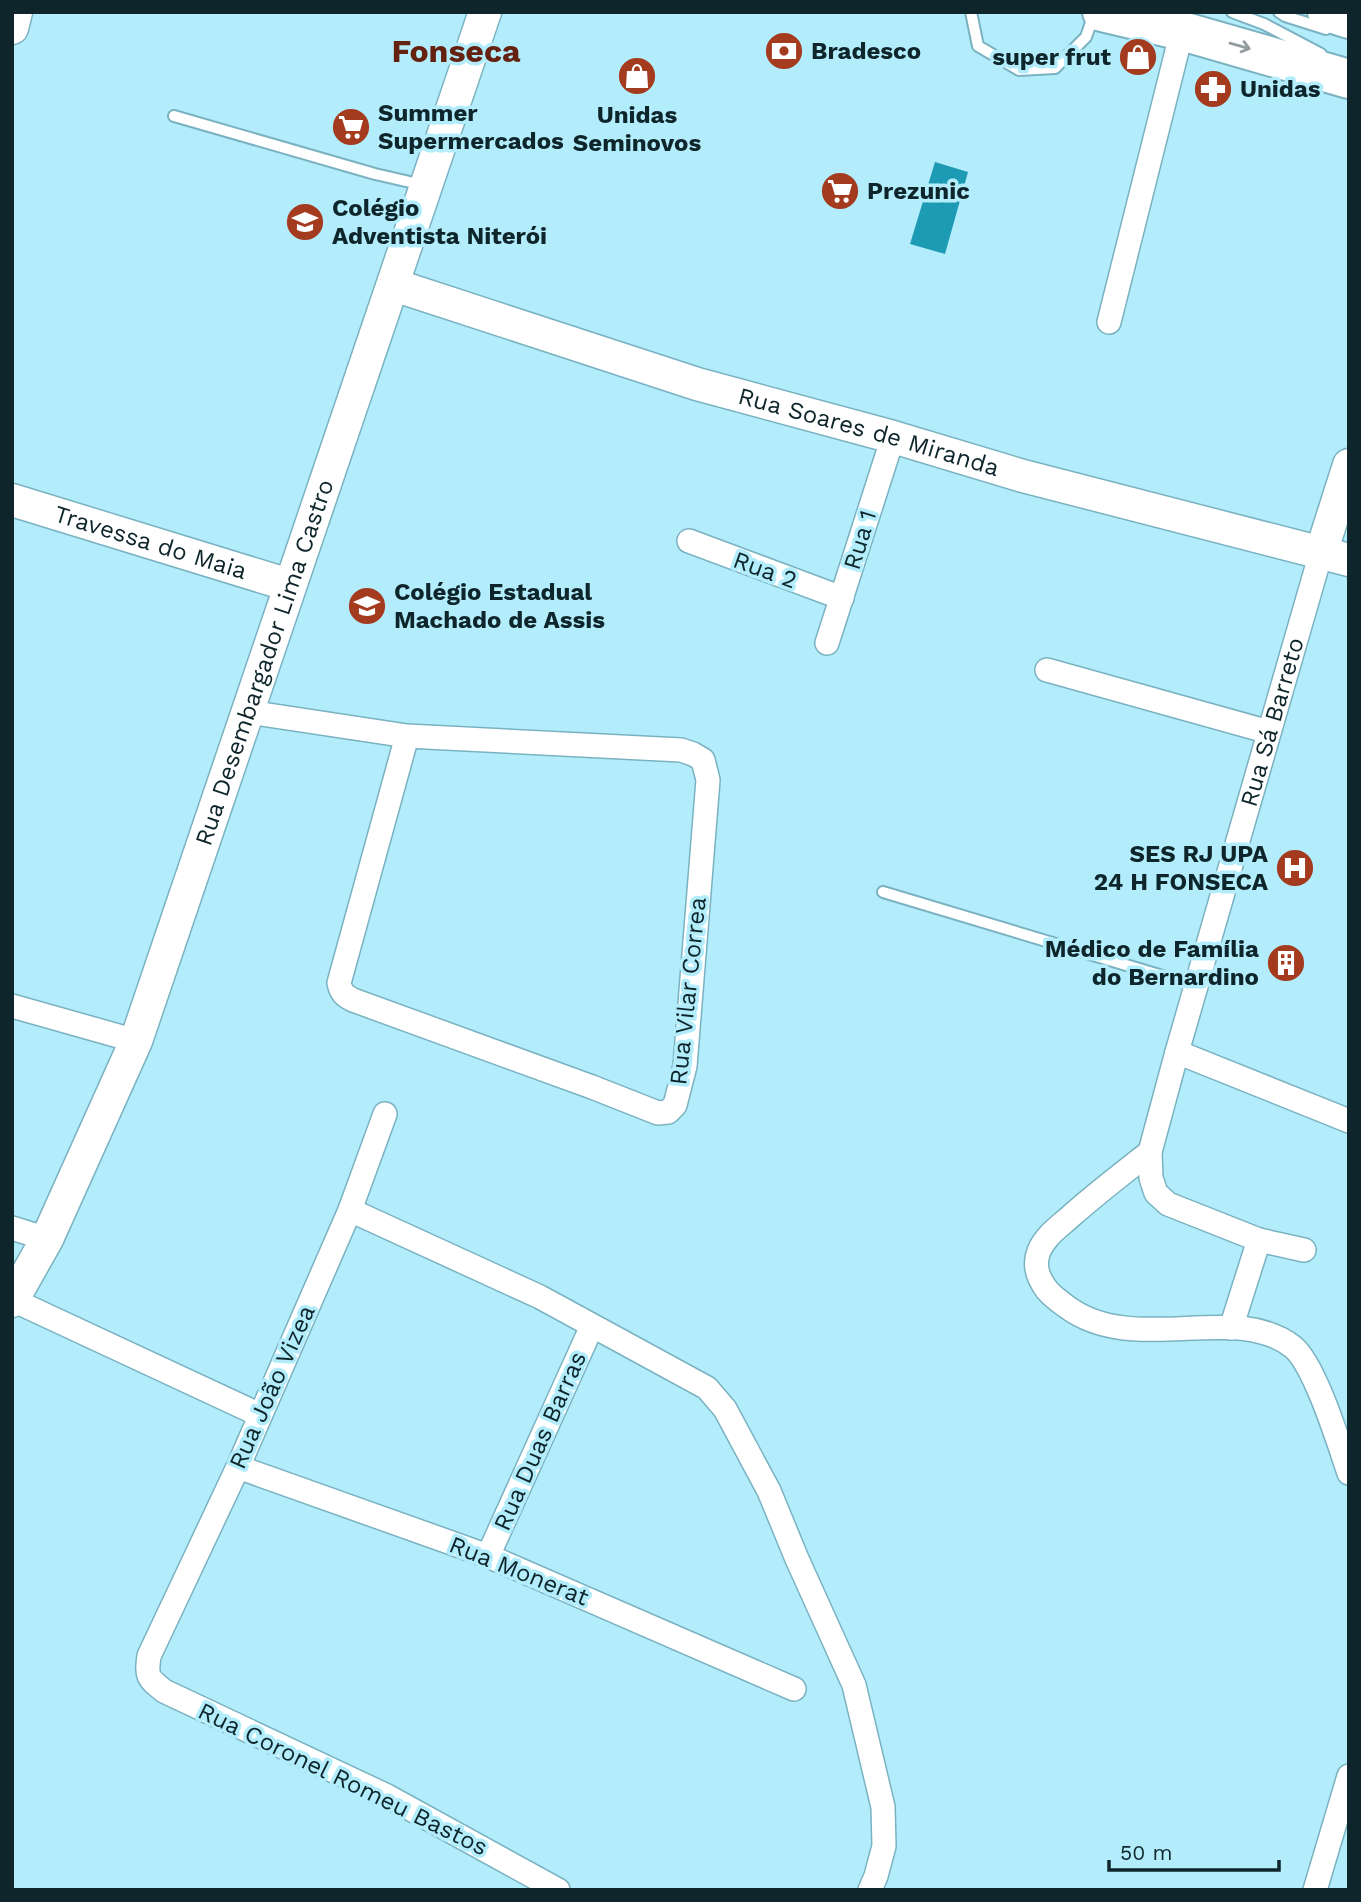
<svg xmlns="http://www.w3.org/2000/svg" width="1361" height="1902" viewBox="0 0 1361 1902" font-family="'Work Sans',sans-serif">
  <rect width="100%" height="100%" fill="#b3edfc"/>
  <polygon fill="#1e9bb4" points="935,162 968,172 945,254 910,244"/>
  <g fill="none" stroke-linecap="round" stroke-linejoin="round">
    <g stroke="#7ab2c1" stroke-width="14">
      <g id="lane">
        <polyline points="971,12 978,46 1019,70 1055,68 1086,37 1094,14"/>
        <polyline points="1232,12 1264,24 1321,54"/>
        <polyline points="1279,12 1285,16 1326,29"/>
        <polyline points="174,116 375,174 423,185"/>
        <polyline points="883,892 1196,986"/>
      </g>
    </g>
    <g stroke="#7ab2c1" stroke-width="26">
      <g id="street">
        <polyline points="1109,322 1182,31"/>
        <polyline points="689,541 842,598"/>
        <polyline points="827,643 893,437"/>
        <polyline points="1047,670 1269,732"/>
        <path d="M248 712 407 736 681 750 693 754 703 760 708 780 685 1066 675 1105 668 1112 658 1113 592 1087 353 1000C345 996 341 993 339 983L407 736"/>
        <polyline points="12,1006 136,1041"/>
        <polyline points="1177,1052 1349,1121"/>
        <path d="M385 1114 350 1210 238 1467 149 1656C146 1677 148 1678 164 1691L387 1796 558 1890"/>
        <path d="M1150 1152C1123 1173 1097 1193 1071 1216 1060 1226 1045 1236 1039 1251 1033 1266 1038 1278 1047 1290 1053 1297 1060 1302 1067 1307 1135 1357 1235 1301 1293 1347 1315 1365 1339 1444 1349 1473"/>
        <polyline points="350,1210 540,1297 707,1388 725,1409 769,1491 797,1559 854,1685 883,1807 884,1846 876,1876 870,1890"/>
        <polyline points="12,1228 47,1239"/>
        <path id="s1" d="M1304 1250 1259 1240 1168 1204 1156 1193 1151 1178 1150 1152 1177 1052 1321 553"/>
        <polyline points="13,1300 260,1415"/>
        <polyline points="1231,1328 1259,1240"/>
        <polyline points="238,1467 488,1556 794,1689"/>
        <polyline points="488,1556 592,1326"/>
        <polyline points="1315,1890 1349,1776"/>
      </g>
    </g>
    <g stroke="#7ab2c1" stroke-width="35">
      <g id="secondary">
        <polyline points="12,28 16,12"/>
        <path id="s2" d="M394 285 697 384 893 437 1023 476 1349 560"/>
        <path id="s3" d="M12 500 289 585"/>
        <polyline points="1321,553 1349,465"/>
        <path id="s4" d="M12 1301 47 1239 136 1041 485 12"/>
      </g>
    </g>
    <g stroke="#7ab2c1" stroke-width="42">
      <g id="highway">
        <polyline points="1102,12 1182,31 1349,79"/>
        <polyline points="1327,12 1349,19"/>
      </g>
    </g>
    <use href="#lane" stroke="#fff" stroke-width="10"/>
    <use href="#street" stroke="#fff" stroke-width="23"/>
    <use href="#secondary" stroke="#fff" stroke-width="32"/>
    <use href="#highway" stroke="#fff" stroke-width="38"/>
  </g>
  <defs><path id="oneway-shaft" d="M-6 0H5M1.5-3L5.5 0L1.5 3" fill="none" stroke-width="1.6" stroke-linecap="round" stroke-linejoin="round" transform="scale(1.75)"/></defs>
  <use stroke="#939da0" href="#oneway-shaft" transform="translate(1240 46) rotate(16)"/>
  <defs>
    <g id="bank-disc" transform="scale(2.0125)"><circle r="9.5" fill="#a43b1f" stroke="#b3edfc"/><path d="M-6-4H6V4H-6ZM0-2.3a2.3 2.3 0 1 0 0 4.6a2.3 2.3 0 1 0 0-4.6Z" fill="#fff"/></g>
    <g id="shop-disc" transform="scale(2.0125)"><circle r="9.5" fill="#a43b1f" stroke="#b3edfc"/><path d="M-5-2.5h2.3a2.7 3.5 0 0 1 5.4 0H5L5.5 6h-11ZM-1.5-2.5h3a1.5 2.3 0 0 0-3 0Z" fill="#fff"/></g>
    <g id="pharmacy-disc" transform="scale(2.0125)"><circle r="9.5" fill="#a43b1f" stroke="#b3edfc"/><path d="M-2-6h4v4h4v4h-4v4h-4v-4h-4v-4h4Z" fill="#fff"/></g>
    <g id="supermarket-disc" transform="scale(2.0125)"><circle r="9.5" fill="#a43b1f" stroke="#b3edfc"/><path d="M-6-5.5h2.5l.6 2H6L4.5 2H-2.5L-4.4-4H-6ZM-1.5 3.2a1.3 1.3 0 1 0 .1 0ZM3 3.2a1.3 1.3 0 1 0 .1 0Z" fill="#fff"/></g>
    <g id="school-disc" transform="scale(2.0125)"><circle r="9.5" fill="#a43b1f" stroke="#b3edfc"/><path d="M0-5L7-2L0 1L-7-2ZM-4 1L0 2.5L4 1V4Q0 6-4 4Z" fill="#fff"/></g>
    <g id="hospital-disc" transform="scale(2.0125)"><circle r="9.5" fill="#a43b1f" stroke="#b3edfc"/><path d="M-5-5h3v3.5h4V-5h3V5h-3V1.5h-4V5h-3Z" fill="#fff"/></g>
    <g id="building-disc" transform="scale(2.0125)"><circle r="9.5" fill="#a43b1f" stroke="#b3edfc"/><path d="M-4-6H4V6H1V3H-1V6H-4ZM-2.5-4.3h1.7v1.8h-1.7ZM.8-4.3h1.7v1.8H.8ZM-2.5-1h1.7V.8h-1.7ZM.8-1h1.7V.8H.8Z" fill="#fff"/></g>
  </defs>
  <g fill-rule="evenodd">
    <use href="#bank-disc" x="784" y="51"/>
    <use href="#shop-disc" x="1138" y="57"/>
    <use href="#shop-disc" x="637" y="76"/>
    <use href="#pharmacy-disc" x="1213" y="89"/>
    <use href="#supermarket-disc" x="351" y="127"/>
    <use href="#supermarket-disc" x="840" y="191"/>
    <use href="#school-disc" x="305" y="222"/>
    <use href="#school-disc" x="367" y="606"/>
    <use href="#hospital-disc" x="1295" y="868"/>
    <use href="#building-disc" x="1286" y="963"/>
  </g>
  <g text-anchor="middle" stroke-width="7" stroke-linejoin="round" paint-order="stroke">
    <g font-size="24" font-weight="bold" fill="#0e262b" stroke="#b3edfc" text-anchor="start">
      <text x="811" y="59">Bradesco</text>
      <text x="1111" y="65" text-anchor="end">super frut</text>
      <text x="1240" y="97">Unidas</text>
      <text x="378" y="121">Summer<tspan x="378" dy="28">Supermercados</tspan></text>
      <text x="637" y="123" text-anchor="middle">Unidas<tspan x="637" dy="28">Seminovos</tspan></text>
      <text x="867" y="199">Prezunic</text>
      <text x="332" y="216">Colégio<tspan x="332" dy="28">Adventista Niterói</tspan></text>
      <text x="394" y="600">Colégio Estadual<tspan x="394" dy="28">Machado de Assis</tspan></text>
      <text x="1268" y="862" text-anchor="end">SES RJ UPA<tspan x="1268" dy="28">24 H FONSECA</tspan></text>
      <text x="1259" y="957" text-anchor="end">Médico de Família<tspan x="1259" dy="28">do Bernardino</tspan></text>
    </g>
    <g font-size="24" fill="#0e262b" stroke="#b3edfc">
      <text dy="8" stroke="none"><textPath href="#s2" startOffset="497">Rua Soares de Miranda</textPath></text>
      <text transform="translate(860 540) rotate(-73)" y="8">Rua 1</text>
      <text dy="8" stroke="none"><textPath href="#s3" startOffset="145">Travessa do Maia</textPath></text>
      <text transform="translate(765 570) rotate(20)" y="8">Rua 2</text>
      <text dy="8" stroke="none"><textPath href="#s4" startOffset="688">Rua Desembargador Lima Castro</textPath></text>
      <text dy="8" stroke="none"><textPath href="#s1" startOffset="649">Rua Sá Barreto</textPath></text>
      <text transform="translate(688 991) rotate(-84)" y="8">Rua Vilar Correa</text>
      <text transform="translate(272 1387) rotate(-66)" y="8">Rua João Vizea</text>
      <text transform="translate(540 1441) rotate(-66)" y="8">Rua Duas Barras</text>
      <text transform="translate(519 1571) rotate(22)" y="8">Rua Monerat</text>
      <text transform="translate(343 1779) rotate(26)" y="8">Rua Coronel Romeu Bastos</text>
    </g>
    <g font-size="32" font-weight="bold" fill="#652210" stroke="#b3edfc">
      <text x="456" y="62">Fonseca</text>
    </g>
  </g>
  <rect width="1361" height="1902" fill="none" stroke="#0e262b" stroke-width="28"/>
  <path d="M1109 1860v10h170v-10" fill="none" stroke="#0e262b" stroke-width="3.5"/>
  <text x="1120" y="1860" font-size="21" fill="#0e262b" stroke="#b3edfc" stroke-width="5" paint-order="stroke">50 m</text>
</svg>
